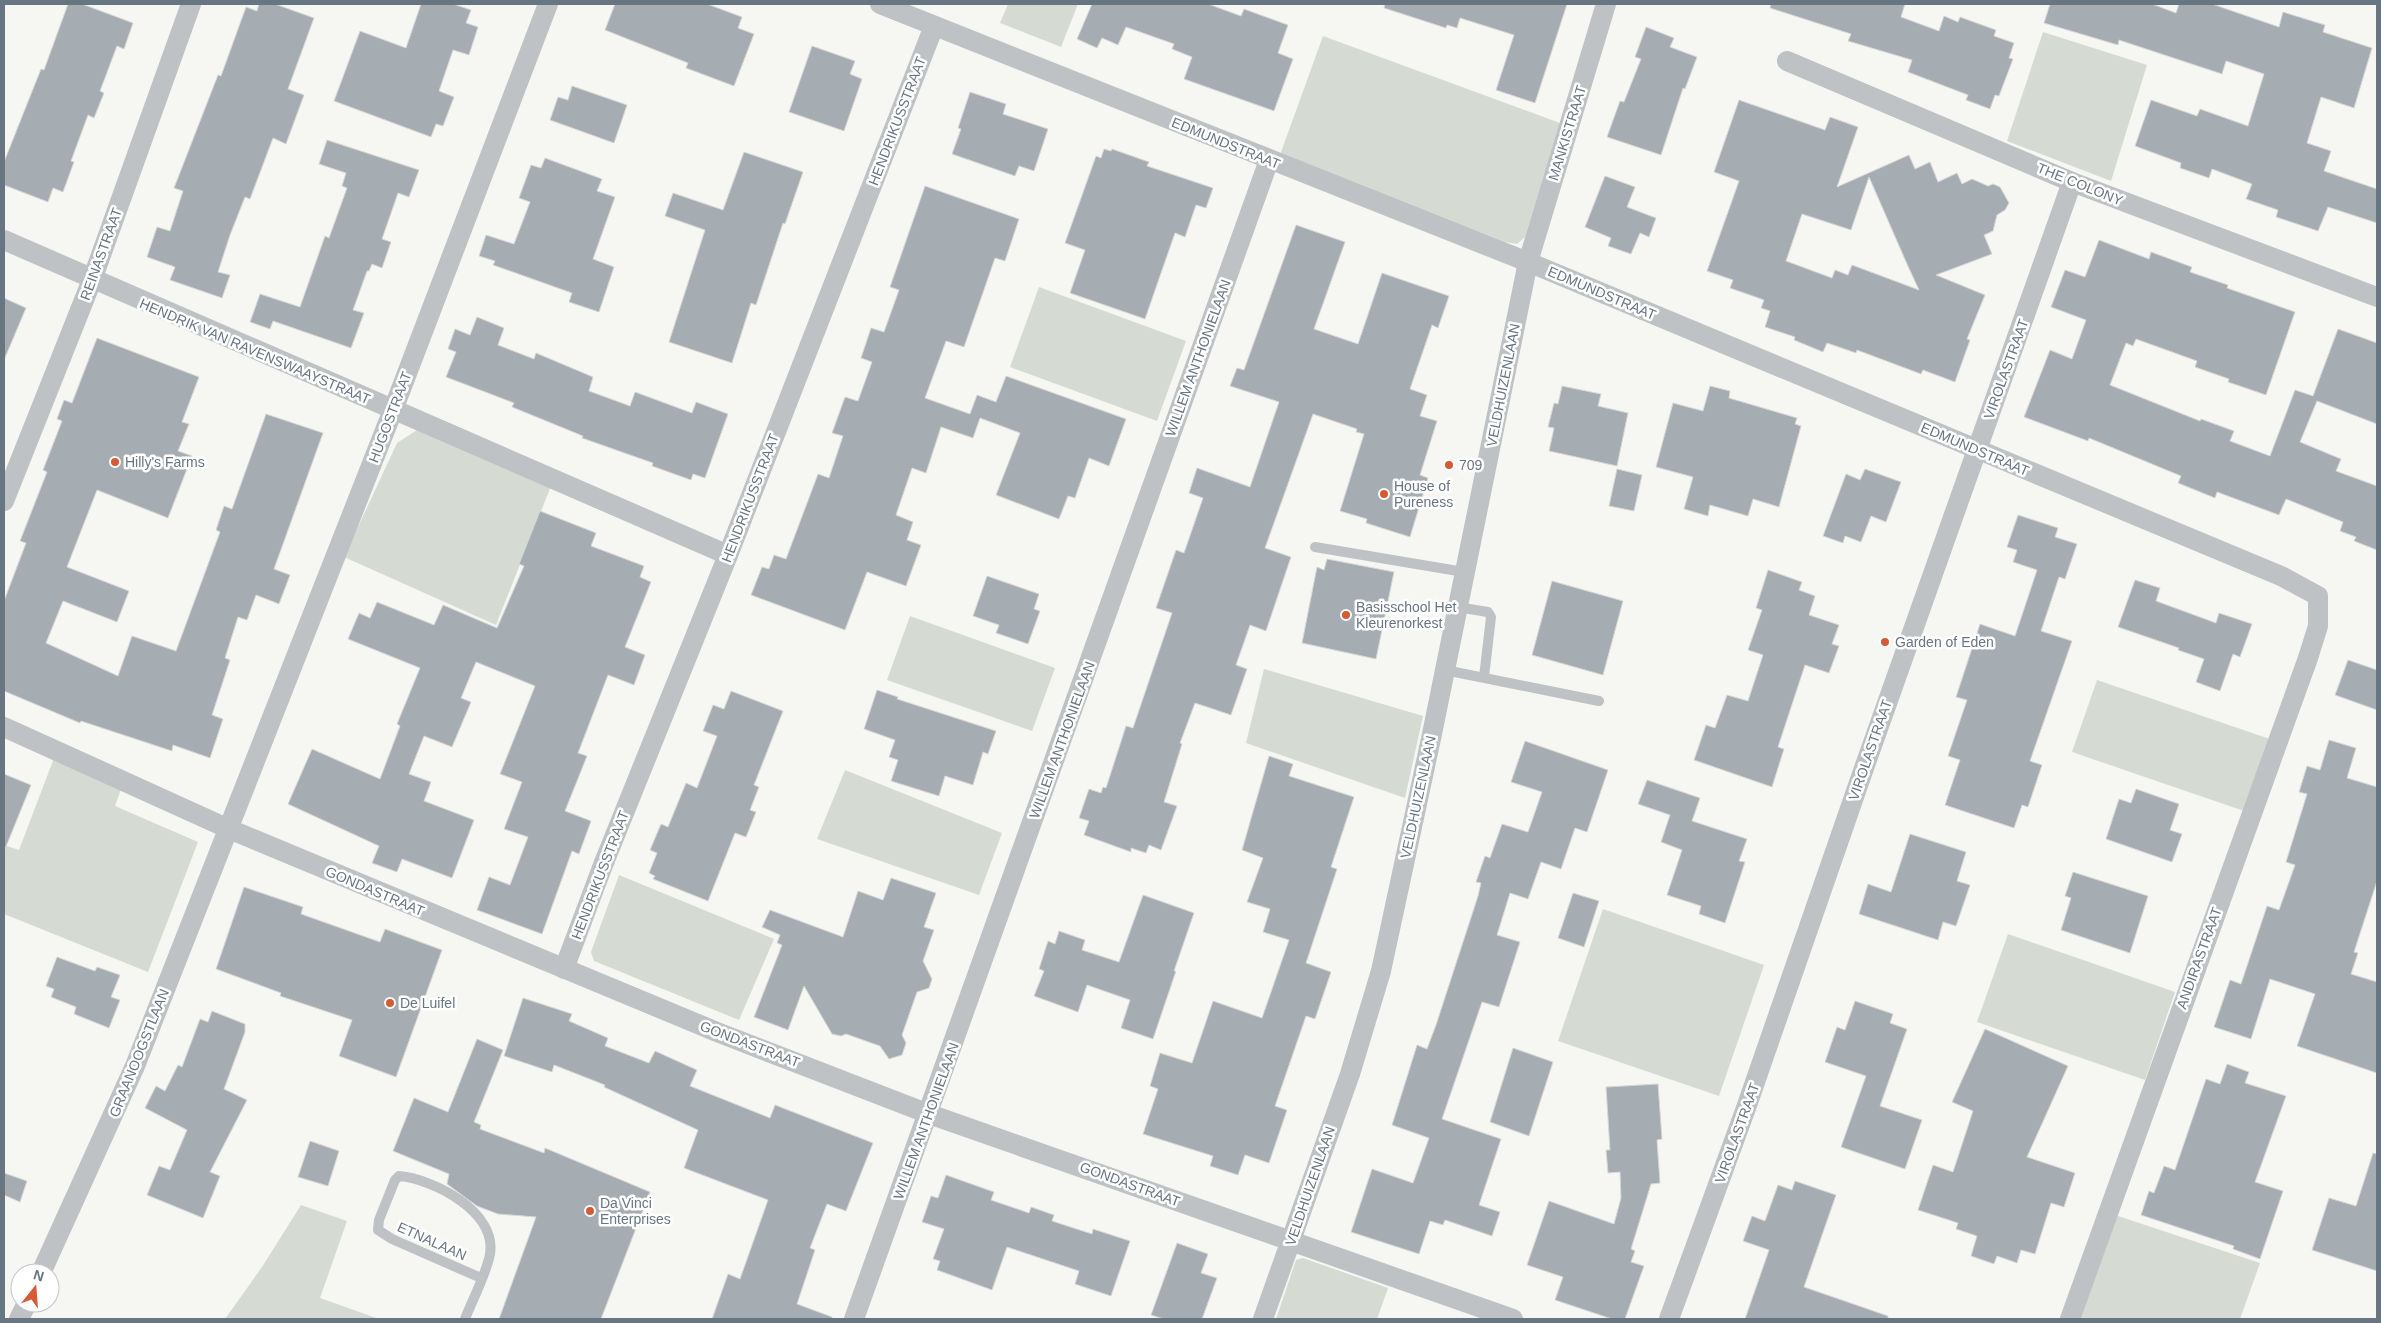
<svg xmlns="http://www.w3.org/2000/svg" width="2381" height="1323" viewBox="0 0 2381 1323" font-family="Helvetica,sans-serif">
  <rect width="100%" height="100%" fill="#f6f6f3"/>
  <g fill="#d5dbd3">
    <polygon points="1008,4 1078,4 1061,47 1000,23"/>
    <polygon points="2043,32 2147,65 2111,181 2007,141"/>
    <polygon points="1323,36 1560,123 1525,237 1517,244 1505,242 1280,155"/>
    <polygon points="1039,287 1186,341 1157,421 1010,367"/>
    <polygon points="417,430 426,431 551,486 496,625 344,557 397,443"/>
    <polygon points="910,616 1055,668 1032,731 887,680"/>
    <polygon points="1264,669 1423,716 1405,798 1246,743"/>
    <polygon points="2097,680 2270,739 2244,811 2072,752"/>
    <polygon points="54,758 121,789 115,806 198,842 148,972 4,914 4,845 19,850"/>
    <polygon points="845,770 1002,833 979,895 817,839"/>
    <polygon points="619,875 774,939 739,1020 594,961 591,952"/>
    <polygon points="1603,909 1764,965 1719,1096 1558,1041"/>
    <polygon points="2008,934 2175,992 2145,1080 1977,1022"/>
    <polygon points="301,1205 347,1221 320,1298 379,1319 225,1319 262,1267"/>
    <polygon points="2115,1215 2260,1263 2240,1319 2079,1319"/>
    <polygon points="1303,1258 1388,1288 1377,1319 1276,1319 1296,1260"/>
  </g>
  <g fill="#a6adb2" stroke="#d7d8d6" fill-rule="evenodd">
    <polygon points="68,4 82,4 133,23 124,49 117,46 100,91 104,93 94,118 88,115 71,161 74,162 63,192 53,188 48,202 4,185 4,162 41,69 44,70"/>
    <polygon points="259,4 275,4 314,18 288,89 304,95 286,144 273,138 250,199 245,197 230,235 218,272 230,275 222,298 170,280 175,267 147,257 157,227 170,231 183,191 174,188 218,75 221,76 246,7 257,11"/>
    <polygon points="421,4 453,4 471,10 466,23 478,27 469,55 453,50 439,91 454,97 443,126 436,124 431,137 334,101 360,31 406,48"/>
    <polygon points="615,4 707,4 742,17 738,28 754,34 734,86 686,68 688,63 605,30"/>
    <polygon points="1092,4 1208,4 1241,16 1244,9 1288,25 1278,53 1293,59 1274,111 1184,79 1192,57 1172,49 1174,44 1126,27 1118,45 1102,38 1097,48 1077,39"/>
    <polygon points="1385,4 1567,4 1535,103 1496,90 1514,35 1460,18 1457,28 1447,25 1446,28 1384,8"/>
    <polygon points="1771,4 1905,4 1901,17 1939,31 1944,16 1958,22 1960,17 1996,30 1994,36 2014,43 2009,58 2013,59 1999,96 1995,95 1990,109 1966,100 1968,95 1908,72 1912,60 1848,41 1851,34 1770,8"/>
    <polygon points="2050,4 2152,4 2176,13 2179,4 2212,4 2279,27 2283,12 2325,25 2323,32 2372,48 2354,108 2321,97 2307,143 2331,151 2324,171 2377,189 2377,223 2328,207 2318,231 2276,217 2278,210 2246,199 2252,184 2212,169 2209,178 2180,168 2181,163 2135,146 2151,100 2197,116 2200,109 2248,126 2264,74 2226,61 2222,74 2119,40 2118,45 2044,23"/>
    <polygon points="1646,27 1674,38 1670,47 1697,57 1685,89 1683,88 1661,155 1607,137 1620,101 1624,102 1641,59 1635,57"/>
    <polygon points="812,46 855,61 850,74 862,79 844,131 789,112"/>
    <polygon points="572,86 627,105 614,143 550,120 558,97 568,100"/>
    <polygon points="970,92 1006,104 1003,114 1048,129 1034,171 1019,166 1015,176 952,154 961,129 958,128"/>
    <path d="M1739 100 1825 130 1830 117 1858 127 1837 187 1909 155 1915 169 1930 162 1938 182 1957 173 1962 184 1972 179 1988 186 1993 184 2000 187 2009 203 2005 210 1997 215 1993 231 1984 235 1992 254 1936 275 1985 295 1967 339 1970 340 1955 382 1923 370 1921 374 1857 350 1856 353 1827 343 1823 352 1794 340 1795 337 1765 327 1770 311 1761 308 1764 300 1730 288 1733 280 1707 271 1739 181 1714 172ZM1869 177 1907 264 1919 290 1852 265 1848 275 1835 270 1832 278 1786 261 1802 214 1851 230Z"/>
    <polygon points="327,140 419,170 409,197 398,193 382,239 391,242 382,268 372,264 369,271 367,271 353,310 364,313 351,348 273,321 270,329 250,322 260,294 300,307 325,236 329,238 347,188 342,186 346,173 319,164"/>
    <polygon points="1104,149 1111,151 1112,149 1149,162 1147,166 1213,188 1206,208 1196,205 1185,237 1175,233 1145,319 1070,293 1085,250 1065,243 1096,156 1101,158"/>
    <polygon points="744,152 803,172 785,224 783,223 756,305 751,303 732,363 669,342 705,230 665,216 673,193 723,210"/>
    <polygon points="545,158 602,179 597,191 615,197 593,259 614,267 599,312 569,302 572,293 493,265 495,261 479,256 486,235 514,244 530,202 519,198 531,165 541,168"/>
    <polygon points="1605,176 1635,187 1627,207 1656,218 1649,237 1640,233 1631,254 1608,246 1611,238 1585,227"/>
    <polygon points="925,186 1019,219 1005,261 995,258 964,347 946,341 925,398 970,414 977,395 996,402 1006,376 1126,419 1109,466 1089,458 1075,498 1068,496 1059,519 996,495 1020,433 980,418 973,438 941,427 926,473 912,468 896,515 913,522 907,540 921,545 906,586 867,572 845,630 751,595 762,567 769,569 774,555 786,559 818,474 829,478 843,436 832,433 845,397 858,401 872,362 861,358 871,328 884,332 899,290 890,287"/>
    <polygon points="1296,225 1345,242 1314,329 1358,344 1382,273 1449,296 1438,328 1432,325 1410,389 1427,395 1420,416 1437,421 1420,475 1428,478 1410,537 1366,523 1367,519 1340,511 1364,434 1356,432 1357,429 1313,414 1265,548 1291,557 1266,631 1250,625 1236,665 1247,669 1231,715 1195,703 1180,743 1182,744 1164,802 1177,806 1161,850 1149,845 1146,853 1131,848 1131,852 1084,835 1089,821 1079,818 1089,789 1101,793 1103,787 1106,788 1126,726 1133,728 1172,613 1156,608 1176,550 1184,553 1203,498 1189,493 1197,468 1250,487 1279,402 1230,386 1237,368 1244,370"/>
    <polygon points="2099,240 2149,259 2151,252 2192,267 2190,272 2228,285 2227,288 2295,312 2266,395 2228,382 2229,379 2195,367 2197,361 2136,339 2133,346 2126,343 2110,385 2200,421 2201,419 2234,431 2230,441 2270,456 2295,390 2313,396 2338,329 2377,343 2377,424 2317,401 2300,442 2341,459 2336,471 2377,486 2377,550 2354,541 2356,537 2340,531 2343,522 2286,499 2279,515 2217,492 2215,498 2178,483 2181,476 2089,438 2088,441 2024,417 2050,350 2072,359 2086,320 2051,307 2065,270 2085,277"/>
    <polygon points="4,298 26,308 4,360"/>
    <polygon points="477,317 504,328 498,345 534,359 536,353 593,377 589,391 630,406 635,392 692,413 696,402 728,414 705,478 693,474 691,480 652,466 653,463 582,438 583,436 512,407 514,403 446,377 456,352 448,349 455,329 470,335"/>
    <polygon points="97,338 199,377 182,422 189,424 178,451 192,456 168,518 97,490 67,567 129,591 117,622 63,601 46,643 118,676 132,636 176,651 220,532 216,530 224,506 232,509 266,414 323,433 274,569 290,575 279,604 256,595 247,620 238,617 225,658 230,660 212,715 223,719 210,758 173,745 172,751 81,721 80,723 4,691 4,601 26,543 20,541 47,472 43,470 62,421 57,419 64,400 72,403"/>
    <polygon points="1562,386 1601,394 1598,406 1628,413 1617,466 1549,451 1554,428 1548,427 1554,403 1558,404"/>
    <polygon points="1710,386 1730,391 1729,398 1797,418 1795,424 1801,426 1779,507 1753,499 1748,516 1710,505 1708,516 1684,509 1693,477 1656,467 1673,403 1703,411"/>
    <polygon points="1617,469 1642,475 1634,511 1609,506"/>
    <polygon points="1865,469 1901,482 1886,522 1871,516 1861,542 1845,536 1843,543 1823,536 1846,474 1860,480"/>
    <polygon points="540,511 596,533 591,546 644,566 640,577 651,582 625,647 645,655 634,685 608,675 578,753 587,756 565,811 591,821 579,854 572,851 542,934 477,910 489,877 510,885 528,837 504,829 522,782 500,774 535,686 476,662 461,698 471,702 452,747 424,736 409,774 431,782 424,801 474,820 452,878 402,859 397,872 372,863 379,846 288,804 312,749 380,779 400,726 397,724 420,668 348,639 359,613 370,618 377,602 434,625 443,605 497,628 524,566 519,564"/>
    <polygon points="2018,515 2058,528 2055,537 2077,544 2065,579 2059,577 2041,631 2072,641 2030,761 2042,765 2028,807 2022,805 2014,828 1945,805 1960,760 1948,756 1967,700 1956,697 1980,624 2015,636 2037,570 2013,562 2017,550 2007,547"/>
    <polygon points="1327,559 1394,572 1376,659 1302,643 1317,567 1324,570"/>
    <polygon points="1768,570 1802,582 1799,590 1815,596 1809,615 1839,625 1832,644 1839,646 1829,673 1805,665 1778,747 1784,749 1772,787 1694,760 1706,725 1715,728 1727,695 1748,701 1763,655 1748,650 1762,610 1756,608"/>
    <polygon points="987,576 1039,594 1034,609 1040,611 1028,644 996,633 999,625 973,616"/>
    <polygon points="2135,580 2160,588 2156,601 2216,623 2219,613 2252,624 2240,657 2233,654 2220,691 2196,682 2204,659 2178,650 2179,648 2118,627"/>
    <polygon points="1552,581 1623,601 1603,675 1532,655"/>
    <polygon points="2348,660 2377,670 2377,710 2335,695"/>
    <polygon points="877,690 898,697 897,699 996,731 988,754 983,752 973,785 945,776 939,796 891,781 898,760 889,757 895,740 864,729"/>
    <polygon points="731,691 783,711 754,785 759,787 750,810 756,812 746,837 735,833 708,901 653,879 655,876 649,873 657,853 650,850 661,824 668,827 686,783 697,788 717,736 703,731 713,705 724,709"/>
    <polygon points="2329,740 2356,748 2347,778 2377,787 2377,881 2354,952 2358,953 2351,974 2377,982 2377,1073 2297,1046 2315,994 2270,979 2251,1039 2214,1027 2230,980 2241,984 2267,906 2279,910 2295,865 2286,862 2307,794 2299,792 2307,766 2320,770"/>
    <polygon points="1525,741 1608,770 1587,832 1575,828 1561,869 1541,862 1528,899 1510,893 1497,935 1520,942 1499,1007 1482,1002 1442,1119 1501,1139 1479,1205 1500,1212 1492,1236 1445,1220 1443,1225 1430,1221 1419,1254 1351,1232 1372,1169 1413,1183 1429,1138 1392,1125 1417,1045 1427,1049 1436,1025 1478,896 1481,883 1476,882 1485,856 1490,858 1502,824 1528,832 1542,792 1511,782"/>
    <polygon points="1269,756 1293,764 1289,776 1354,797 1331,867 1337,869 1306,963 1331,972 1315,1019 1306,1016 1275,1106 1287,1110 1269,1163 1245,1155 1238,1175 1210,1166 1213,1156 1143,1134 1158,1089 1150,1086 1160,1053 1192,1063 1213,1001 1262,1018 1289,940 1263,932 1270,909 1247,902 1263,858 1242,850"/>
    <polygon points="4,774 31,785 5,849 4,848"/>
    <polygon points="1647,780 1700,798 1692,821 1747,839 1739,861 1745,862 1725,923 1699,914 1701,906 1667,895 1682,850 1661,842 1670,815 1638,804"/>
    <polygon points="2136,789 2179,804 2170,830 2182,834 2172,862 2106,839 2119,799 2131,803"/>
    <polygon points="1910,834 1966,852 1957,881 1970,885 1956,926 1943,922 1938,940 1859,914 1868,884 1891,892"/>
    <polygon points="2073,872 2148,896 2130,953 2061,930 2071,898 2065,896"/>
    <polygon points="891,878 936,893 924,927 934,930 923,961 932,979 929,988 917,992 902,1035 906,1043 902,1055 889,1059 880,1046 846,1034 841,1036 832,1034 804,986 788,1030 754,1017 782,945 777,943 780,935 762,927 770,910 843,937 858,891 883,900"/>
    <polygon points="244,887 303,907 301,914 380,942 385,929 442,950 396,1077 339,1056 352,1020 280,996 281,993 216,969"/>
    <polygon points="1573,893 1599,901 1584,947 1558,938"/>
    <polygon points="1143,895 1194,913 1174,971 1176,971 1153,1039 1121,1028 1130,1000 1087,985 1078,1012 1034,996 1044,971 1039,969 1048,941 1055,944 1059,931 1085,940 1082,950 1119,962"/>
    <polygon points="57,957 95,971 97,967 120,975 111,997 120,1000 109,1028 74,1014 76,1007 51,997 54,989 46,986"/>
    <polygon points="523,998 572,1014 569,1021 608,1038 605,1046 649,1063 655,1051 697,1070 690,1086 770,1118 775,1105 873,1143 846,1211 827,1204 810,1248 815,1250 797,1304 832,1317 832,1319 712,1319 728,1274 740,1279 768,1200 684,1168 698,1130 604,1087 605,1085 554,1065 552,1072 504,1056"/>
    <polygon points="1855,1001 1893,1014 1890,1023 1907,1029 1880,1106 1922,1120 1905,1169 1841,1147 1866,1076 1825,1062 1837,1027 1845,1030"/>
    <polygon points="212,1011 245,1024 245,1032 224,1089 247,1100 210,1172 220,1176 203,1218 147,1195 159,1166 170,1170 187,1130 145,1108 156,1086 165,1091 178,1065 182,1067 200,1019 208,1022"/>
    <polygon points="1985,1029 2068,1066 2027,1157 2075,1173 2064,1207 2051,1203 2035,1254 2021,1250 2017,1263 1997,1256 1994,1264 1971,1256 1977,1236 1956,1229 1958,1223 1918,1210 1933,1165 1953,1172 1973,1111 1952,1102"/>
    <polygon points="477,1039 503,1050 474,1122 481,1125 480,1129 544,1153 545,1148 650,1192 601,1319 499,1319 536,1217 498,1214 477,1206 447,1184 449,1174 393,1151 414,1098 448,1112"/>
    <polygon points="1513,1048 1553,1062 1529,1136 1490,1122"/>
    <polygon points="2227,1064 2249,1072 2245,1083 2286,1096 2255,1182 2283,1191 2260,1259 2233,1249 2234,1246 2141,1215 2149,1191 2154,1193 2164,1166 2175,1170 2206,1079 2220,1084"/>
    <polygon points="1658,1084 1662,1139 1657,1140 1660,1183 1651,1184 1631,1249 1635,1251 1631,1262 1644,1266 1625,1319 1612,1319 1555,1300 1563,1277 1527,1265 1549,1201 1614,1224 1621,1198 1620,1172 1608,1173 1606,1150 1610,1150 1606,1087"/>
    <polygon points="310,1141 339,1151 328,1186 298,1177"/>
    <polygon points="2373,1153 2377,1154 2377,1271 2312,1250 2329,1198 2356,1206"/>
    <polygon points="4,1173 27,1181 20,1202 4,1195"/>
    <polygon points="946,1175 994,1192 991,1200 1029,1213 1031,1207 1054,1215 1052,1221 1092,1234 1093,1229 1130,1241 1111,1296 1075,1284 1079,1271 1007,1247 992,1290 937,1270 940,1261 933,1259 944,1229 922,1222 931,1196 938,1198"/>
    <polygon points="1795,1181 1836,1195 1804,1287 1888,1316 1888,1319 1745,1319 1769,1250 1743,1241 1752,1216 1765,1221 1778,1185 1792,1190"/>
    <polygon points="1177,1243 1208,1254 1201,1273 1217,1278 1202,1319 1164,1319 1151,1315"/>
  </g>
  <g fill="none" stroke-linecap="round" stroke-linejoin="round">
    <g stroke="#bec2c5" stroke-width="10">
      <polyline points="1315,547 1464,572"/>
      <polyline points="1457,607 1488,612 1491,617 1484,677"/>
      <polyline points="1445,670 1599,701"/>
      <path d="M465 1319C472 1301 487 1272 490 1254 497 1212 434 1179 399 1176L395 1180 379 1220 378 1230 392 1239 481 1278"/>
    </g>
    <g stroke="#bec2c5" stroke-width="20">
      <polyline points="880,4 1528,262 2281,576 2318,596 2318,626 2308,658 2070,1319"/>
      <polyline points="1787,61 2072,182 2377,297"/>
      <polyline points="4,240 728,555"/>
      <polyline points="4,501 92,280 191,4"/>
      <polyline points="4,727 229,829 717,1032 929,1114 1513,1319"/>
      <polyline points="564,969 603,865 728,555 934,26"/>
      <polyline points="41,1273 135,1066 393,410 548,4"/>
      <polyline points="19,1319 27,1303"/>
      <polyline points="854,1319 1269,160"/>
      <polyline points="1263,1319 1350,1074 1381,971 1432,734 1528,262 1606,4"/>
      <polyline points="1669,1319 1746,1108 1863,771 2072,182"/>
    </g>
  </g>
  <g fill="#d45b35" stroke="#fff" stroke-width="2">
    <circle cx="115" cy="462" r="5"/>
    <circle cx="1449" cy="465" r="5"/>
    <circle cx="1384" cy="494" r="5"/>
    <circle cx="1346" cy="615" r="5"/>
    <circle cx="1885" cy="642" r="5"/>
    <circle cx="390" cy="1003" r="5"/>
    <circle cx="590" cy="1211" r="5"/>
  </g>
  <g text-anchor="middle" stroke-width="5" stroke-linejoin="round" paint-order="stroke">
    <g font-size="14" fill="#687682" stroke="#fff">
      <text transform="translate(897 121) rotate(-69)" y="5">HENDRIKUSSTRAAT</text>
      <text transform="translate(1567 133) rotate(-73)" y="5">MANKISTRAAT</text>
      <text transform="translate(1226 143) rotate(22)" y="5">EDMUNDSTRAAT</text>
      <text transform="translate(2080 184) rotate(22)" y="5">THE COLONY</text>
      <text transform="translate(101 254) rotate(-70)" y="5">REINASTRAAT</text>
      <text transform="translate(1602 293) rotate(23)" y="5">EDMUNDSTRAAT</text>
      <text transform="translate(255 351) rotate(23)" y="5">HENDRIK VAN RAVENSWAAYSTRAAT</text>
      <text transform="translate(1198 358) rotate(-70)" y="5">WILLEM ANTHONIELAAN</text>
      <text transform="translate(2006 369) rotate(-70)" y="5">VIROLASTRAAT</text>
      <text transform="translate(1503 385) rotate(-79)" y="5">VELDHUIZENLAAN</text>
      <text transform="translate(390 417) rotate(-69)" y="5">HUGOSTRAAT</text>
      <text transform="translate(1975 449) rotate(23)" y="5">EDMUNDSTRAAT</text>
      <text transform="translate(750 498) rotate(-69)" y="5">HENDRIKUSSTRAAT</text>
      <text transform="translate(1062 740) rotate(-70)" y="5">WILLEM ANTHONIELAAN</text>
      <text transform="translate(1870 750) rotate(-71)" y="5">VIROLASTRAAT</text>
      <text transform="translate(1418 797) rotate(-78)" y="5">VELDHUIZENLAAN</text>
      <text transform="translate(600 875) rotate(-69)" y="5">HENDRIKUSSTRAAT</text>
      <text transform="translate(375 891) rotate(23)" y="5">GONDASTRAAT</text>
      <text transform="translate(2199 958) rotate(-70)" y="5">ANDIRASTRAAT</text>
      <text transform="translate(750 1044) rotate(21)" y="5">GONDASTRAAT</text>
      <text transform="translate(139 1053) rotate(-68)" y="5">GRAANOOGSTLAAN</text>
      <text transform="translate(926 1121) rotate(-70)" y="5">WILLEM ANTHONIELAAN</text>
      <text transform="translate(1737 1133) rotate(-70)" y="5">VIROLASTRAAT</text>
      <text transform="translate(1130 1184) rotate(20)" y="5">GONDASTRAAT</text>
      <text transform="translate(1310 1186) rotate(-71)" y="5">VELDHUIZENLAAN</text>
      <text transform="translate(432 1241) rotate(24)" y="5">ETNALAAN</text>
    </g>
    <g font-size="14" fill="#687682" stroke="#fff" text-anchor="start">
      <text x="125" y="467">Hilly's Farms</text>
      <text x="1459" y="470">709</text>
      <text x="1394" y="491">House of<tspan x="1394" dy="16">Pureness</tspan></text>
      <text x="1356" y="612">Basisschool Het<tspan x="1356" dy="16">Kleurenorkest</tspan></text>
      <text x="1895" y="647">Garden of Eden</text>
      <text x="400" y="1008">De Luifel</text>
      <text x="600" y="1208">Da Vinci<tspan x="600" dy="16">Enterprises</tspan></text>
    </g>
  </g>
  <rect width="2381" height="1323" fill="none" stroke="#687682" stroke-width="10"/>
  <g transform="translate(35 1288) rotate(17)"><circle r="24" fill="#ffffff" stroke="#c3c8cd"/>
  <path d="M0-4L9 19L0 12L-9 19Z" fill="#d45b35"/>
  <text y="-8" font-size="14" font-weight="bold" text-anchor="middle" fill="#687682">N</text>
  </g>
</svg>
